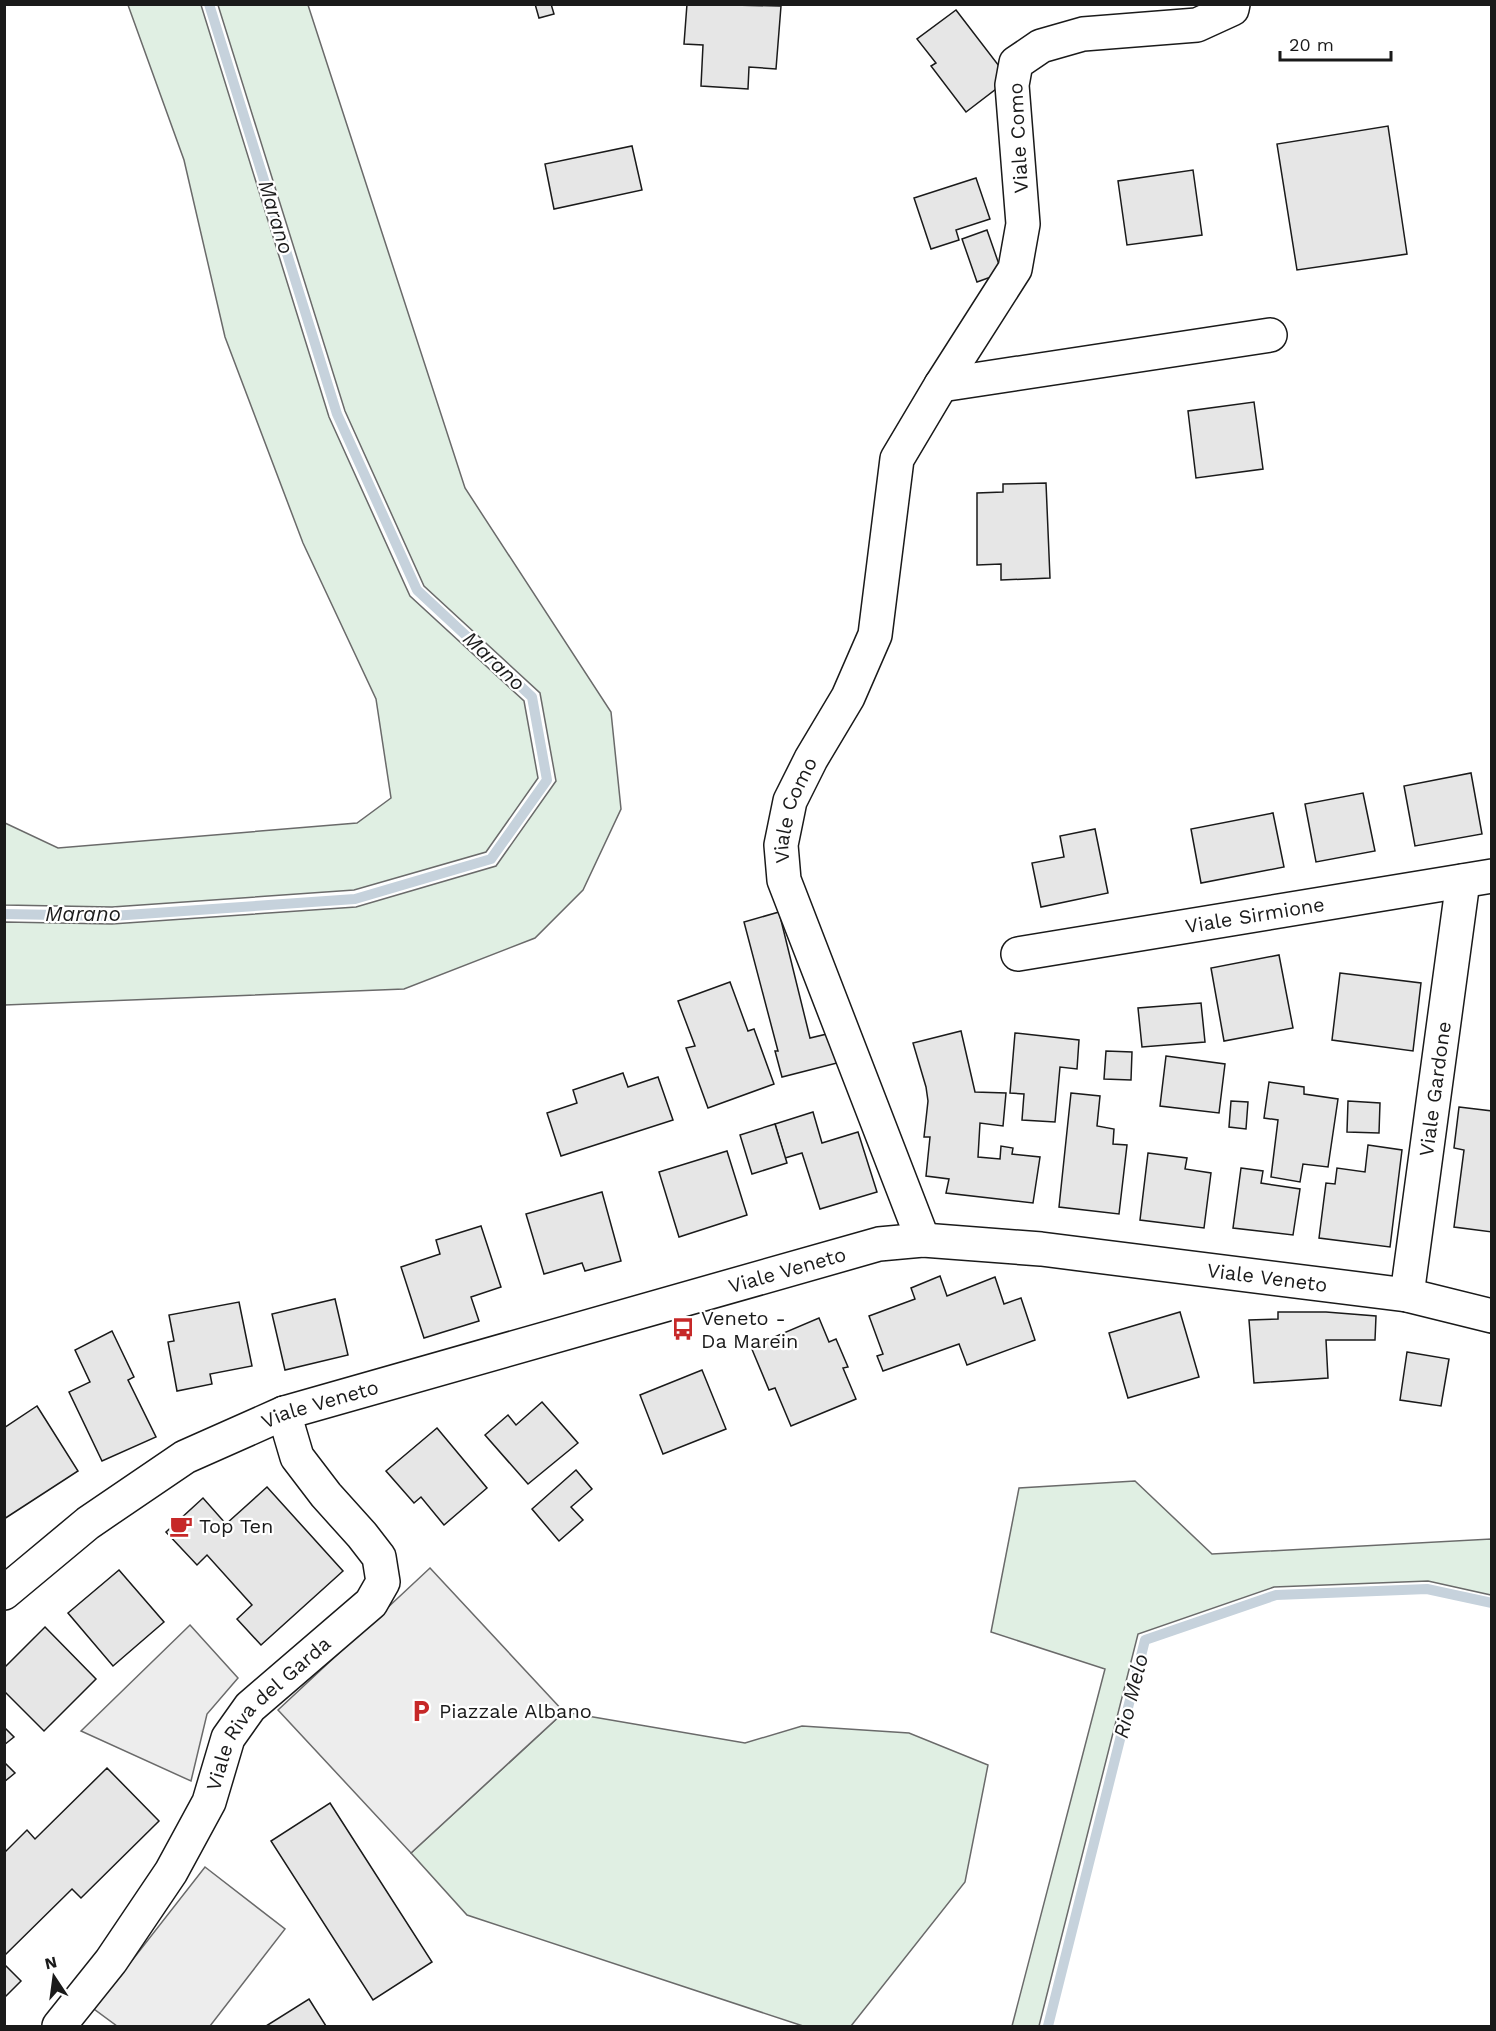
<svg xmlns="http://www.w3.org/2000/svg" width="1496" height="2031" viewBox="0 0 1496 2031" font-family="'Work Sans',sans-serif">
  <rect width="100%" height="100%" fill="#fff"/>
  <g fill="#e0efe3" stroke="#6a6a6a" stroke-width="1.5">
    <polygon points="128,5 201,5 329,417 410,596 524,701 538,778 486,852 354,890 112,907 5,905 5,823 58,848 357,823 391,798 376,699 303,543 225,337 184,160"/>
    <polygon points="218,5 308,5 465,488 611,712 621,809 583,890 535,938 404,989 5,1005 5,922 112,924 356,907 496,866 556,781 540,693 424,586 345,411"/>
    <polygon points="1135,1481 1212,1554 1491,1539 1491,1595 1428,1581 1274,1587 1138,1634 1039,2026 1012,2026 1105,1669 991,1632 1019,1488"/>
    <polygon points="564,1712 745,1743 802,1726 909,1733 988,1765 965,1882 851,2026 803,2026 467,1915 411,1853"/>
  </g>
  <g fill="#ededed" stroke="#6a6a6a" stroke-width="1.5">
    <polygon points="430,1568 564,1712 411,1853 278,1710"/>
    <polygon points="190,1625 238,1678 207,1714 191,1781 81,1731"/>
    <polygon points="205,1867 285,1929 210,2026 117,2026 94,2009"/>
  </g>
  <g fill="none" stroke-linecap="round" stroke-linejoin="round">
    <g stroke="#c6d2dc" stroke-width="10">
      <polyline points="4,914 112,916 355,899 491,859 547,780 532,697 417,590 337,414 209,4"/>
      <polyline points="1048,2026 1145,1640 1276,1595 1427,1589 1492,1603"/>
    </g>
  </g>
  <g fill="#e6e6e6" stroke="#1a1a1a" stroke-width="1.5">
    <polygon points="535,4 551,4 554,14 539,18"/>
    <polygon points="687,4 781,6 776,69 749,67 748,89 701,86 703,45 684,44"/>
    <polygon points="956,10 1009,79 966,112 931,66 936,63 917,39"/>
    <polygon points="1388,126 1407,254 1297,270 1277,144"/>
    <polygon points="632,146 642,190 554,209 545,164"/>
    <polygon points="1193,170 1202,235 1127,245 1118,181"/>
    <polygon points="976,178 990,219 956,230 959,240 931,249 914,198"/>
    <polygon points="987,230 1002,273 977,282 962,239"/>
    <polygon points="1254,402 1263,469 1196,478 1188,411"/>
    <polygon points="1046,483 1050,578 1001,580 1001,564 977,565 977,493 1003,492 1003,484"/>
    <polygon points="1471,773 1482,834 1415,846 1404,786"/>
    <polygon points="1363,793 1375,851 1316,862 1305,804"/>
    <polygon points="1273,813 1284,867 1201,883 1191,829"/>
    <polygon points="1095,829 1108,893 1041,907 1032,863 1064,857 1060,836"/>
    <polygon points="779,912 810,1038 827,1034 837,1063 782,1077 775,1051 778,1051 744,922"/>
    <polygon points="1279,955 1293,1028 1224,1041 1211,968"/>
    <polygon points="1340,973 1421,983 1413,1051 1332,1040"/>
    <polygon points="730,982 748,1031 754,1029 774,1084 708,1108 686,1048 695,1046 678,1001"/>
    <polygon points="1201,1003 1205,1042 1142,1047 1138,1008"/>
    <polygon points="961,1031 975,1092 1006,1093 1003,1126 980,1123 978,1157 1000,1159 1001,1146 1013,1148 1012,1154 1040,1157 1033,1203 946,1193 949,1179 926,1176 930,1137 924,1137 928,1101 926,1087 913,1043"/>
    <polygon points="1015,1033 1079,1040 1077,1069 1060,1067 1055,1122 1022,1120 1024,1094 1010,1093"/>
    <polygon points="1106,1051 1132,1052 1131,1080 1104,1079"/>
    <polygon points="1166,1056 1225,1064 1219,1113 1160,1106"/>
    <polygon points="623,1073 628,1087 658,1077 673,1120 561,1156 547,1113 577,1103 573,1090"/>
    <polygon points="1269,1082 1304,1087 1304,1094 1338,1099 1328,1167 1303,1164 1300,1182 1271,1177 1278,1120 1264,1118"/>
    <polygon points="1071,1093 1100,1096 1097,1126 1114,1129 1113,1144 1127,1145 1119,1214 1059,1207"/>
    <polygon points="1231,1101 1248,1102 1246,1129 1229,1127"/>
    <polygon points="1348,1101 1380,1103 1379,1133 1347,1132"/>
    <polygon points="1459,1107 1492,1111 1492,1232 1454,1227 1464,1150 1454,1148"/>
    <polygon points="813,1112 822,1143 858,1132 877,1192 820,1209 802,1153 785,1158 775,1124"/>
    <polygon points="775,1124 787,1163 752,1174 740,1135"/>
    <polygon points="1368,1145 1402,1150 1390,1247 1319,1238 1326,1183 1335,1184 1337,1168 1365,1172"/>
    <polygon points="727,1151 747,1215 679,1237 659,1172"/>
    <polygon points="1148,1153 1187,1158 1185,1169 1211,1173 1204,1228 1140,1220"/>
    <polygon points="1241,1168 1263,1171 1261,1183 1300,1189 1293,1235 1233,1228"/>
    <polygon points="602,1192 621,1261 585,1271 582,1263 544,1274 526,1214"/>
    <polygon points="481,1226 501,1287 471,1297 479,1321 424,1338 401,1267 440,1254 436,1240"/>
    <polygon points="940,1276 947,1296 995,1277 1004,1304 1021,1298 1035,1340 967,1365 959,1344 883,1371 877,1356 883,1354 869,1316 915,1299 911,1288"/>
    <polygon points="335,1299 348,1355 285,1370 272,1314"/>
    <polygon points="239,1302 252,1366 210,1374 212,1384 177,1391 168,1342 174,1341 169,1315"/>
    <polygon points="1180,1312 1199,1377 1128,1398 1109,1333"/>
    <polygon points="1278,1312 1326,1312 1376,1316 1375,1340 1326,1340 1328,1378 1254,1383 1249,1320 1278,1319"/>
    <polygon points="819,1318 829,1342 836,1339 848,1367 843,1368 856,1399 791,1426 775,1388 769,1390 751,1347"/>
    <polygon points="112,1331 134,1377 128,1380 156,1437 102,1461 69,1392 90,1382 75,1350"/>
    <polygon points="1407,1352 1449,1359 1441,1406 1400,1400"/>
    <polygon points="702,1370 726,1429 663,1454 640,1395"/>
    <polygon points="542,1402 578,1443 528,1484 485,1435 508,1415 516,1425"/>
    <polygon points="37,1406 78,1471 4,1519 4,1428"/>
    <polygon points="437,1428 487,1488 444,1525 421,1497 414,1503 386,1471"/>
    <polygon points="576,1470 592,1489 571,1507 583,1520 559,1541 532,1509"/>
    <polygon points="267,1487 343,1571 261,1645 237,1619 252,1605 207,1555 197,1565 166,1532 203,1498 226,1524"/>
    <polygon points="119,1570 164,1622 113,1666 68,1613"/>
    <polygon points="45,1627 96,1679 44,1731 4,1691 4,1668"/>
    <polygon points="4,1727 14,1737 4,1745"/>
    <polygon points="4,1762 15,1773 4,1782"/>
    <polygon points="107,1768 159,1821 81,1898 72,1889 4,1956 4,1853 27,1830 35,1839"/>
    <polygon points="330,1803 432,1962 373,2000 271,1841"/>
    <polygon points="4,1964 21,1981 4,1998"/>
    <polygon points="309,1999 326,2026 266,2026"/>
  </g>
  <g fill="none" stroke-linecap="round" stroke-linejoin="round">
    <g stroke="#1a1a1a" stroke-width="36">
      <g id="street">
        <polyline points="941,385 1270,335"/>
        <path id="s1" d="M1018 954 1492 876"/>
        <path id="s2" d="M923 1240 784 880 781 845 790 801 811 759 848 697 875 635 897 459 941 385 1015 269 1023 224 1012 85 1016 63 1041 46 1083 34 1197 25 1232 9 1233 4"/>
        <path id="s3" d="M1407 1295 1463 881"/>
        <path id="s4" d="M59 2026 111 1961 171 1872 209 1802 228 1738 250 1707 371 1603 383 1582 379 1557 362 1535 326 1495 297 1457 284 1413"/>
      </g>
    </g>
    <g stroke="#1a1a1a" stroke-width="36">
      <g id="secondary">
        <path id="s5" d="M4 1593 88 1523 185 1457 284 1413 879 1244 923 1240 1041 1249 1407 1295 1492 1316"/>
      </g>
    </g>
    <use href="#street" stroke="#fff" stroke-width="33"/>
    <use href="#secondary" stroke="#fff" stroke-width="33"/>
  </g>
  <defs>
    <g id="bus-bare" transform="scale(1.8)"><path d="M-5-6H5V4H4V6H2V4H-2V6H-4V4H-5ZM-3.5-4V0h7V-4ZM-3.5 1.2v1.5H-2V1.2ZM2 1.2v1.5H3.5V1.2Z" fill="#c62828" stroke="#fff" stroke-width="2.5" paint-order="stroke"/></g>
    <g id="cafe-bare" transform="scale(1.8)"><path d="M-5.5-4.5H6V0H3Q3 3.5 0 3.5H-2.5Q-5.5 3.5-5.5 0ZM3-3.2v2h1.7v-2ZM-6 4.5H4V6H-6Z" fill="#c62828" stroke="#fff" stroke-width="2.5" paint-order="stroke"/></g>
    <g id="parking-bare" transform="scale(1.8)"><path d="M-3.5-5.5H1a3.5 3.5 0 0 1 0 7H-1V5.5H-3.5ZM-1-3.4V-.6H.8a1.4 1.4 0 0 0 0-2.8Z" fill="#c62828" stroke="#fff" stroke-width="2.5" paint-order="stroke"/></g>
  </defs>
  <g fill-rule="evenodd">
    <use href="#bus-bare" x="683" y="1329"/>
    <use href="#cafe-bare" x="181" y="1526"/>
    <use href="#parking-bare" x="421" y="1711"/>
  </g>
  <g text-anchor="middle" stroke-width="4.5" stroke-linejoin="round" paint-order="stroke">
    <g font-size="20" fill="#1a1a1a" stroke="#fff">
      <text transform="translate(1018 138) rotate(-93)" y="7">Viale Como</text>
      <text dy="7" stroke="none"><textPath href="#s2" startOffset="458">Viale Como</textPath></text>
      <text dy="7" stroke="none"><textPath href="#s1" startOffset="240">Viale Sirmione</textPath></text>
      <text dy="7" stroke="none"><textPath href="#s3" startOffset="208">Viale Gardone</textPath></text>
      <text dy="7" stroke="none"><textPath href="#s5" startOffset="858">Viale Veneto</textPath></text>
      <text dy="7" stroke="none"><textPath href="#s5" startOffset="1344">Viale Veneto</textPath></text>
      <text dy="7" stroke="none"><textPath href="#s5" startOffset="372">Viale Veneto</textPath></text>
      <text dy="7" stroke="none"><textPath href="#s4" startOffset="380">Viale Riva del Garda</textPath></text>
    </g>
    <g font-size="20" fill="#1a1a1a" stroke="#fff" text-anchor="start">
      <text x="701" y="1325">Veneto -<tspan x="701" dy="23">Da Marein</tspan></text>
      <text x="199" y="1533">Top Ten</text>
      <text x="439" y="1718">Piazzale Albano</text>
    </g>
    <g font-size="21" font-style="italic" fill="#1a1a1a" stroke="#fff">
      <text transform="translate(276 217) rotate(73)" y="7">Marano</text>
      <text transform="translate(494 661) rotate(43)" y="7">Marano</text>
      <text x="83" y="921">Marano</text>
      <text transform="translate(1131 1696) rotate(-76)" y="7">Rio Melo</text>
    </g>
  </g>
  <rect width="1496" height="2031" fill="none" stroke="#1a1a1a" stroke-width="12"/>
  <g transform="translate(54 1977) rotate(347)" stroke="#ffffff" stroke-width="4.5" paint-order="stroke">
  <path d="M0-4.5L10 22L0 15L-10 22Z" fill="#1a1a1a"/>
  <text y="-9" font-size="16" font-weight="bold" text-anchor="middle" fill="#1a1a1a">N</text>
  </g>
  <path d="M1280 51v9h111v-9" fill="none" stroke="#1a1a1a" stroke-width="3"/>
  <text x="1289" y="51" font-size="18" fill="#1a1a1a" stroke="#ffffff" stroke-width="4.5" paint-order="stroke">20 m</text>
</svg>
